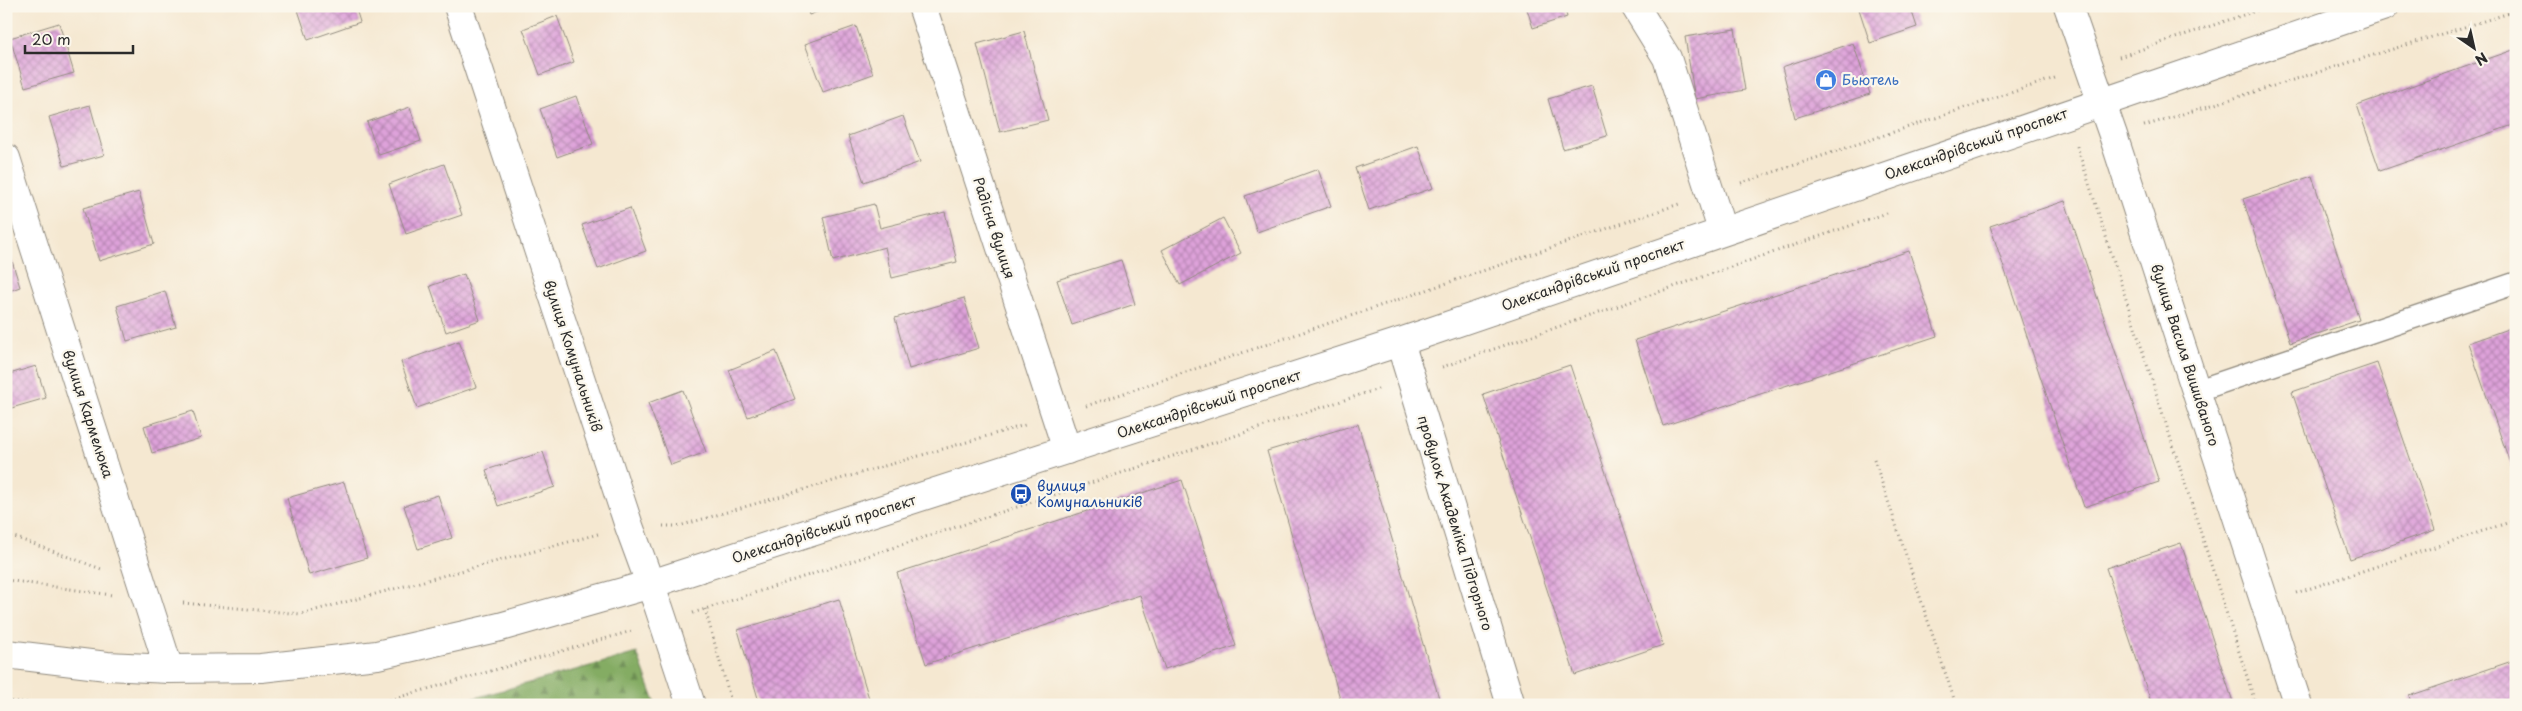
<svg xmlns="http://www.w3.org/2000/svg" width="2522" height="711" viewBox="0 0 2522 711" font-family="'Playpen Sans',sans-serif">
  <defs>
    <pattern id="forest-firs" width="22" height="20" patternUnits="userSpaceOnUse" patternTransform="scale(1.25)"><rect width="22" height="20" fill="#84ac63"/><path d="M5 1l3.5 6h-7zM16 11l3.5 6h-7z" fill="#6c8c52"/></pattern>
    <pattern id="building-cross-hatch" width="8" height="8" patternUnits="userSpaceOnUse" patternTransform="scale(1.25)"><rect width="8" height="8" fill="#dea2da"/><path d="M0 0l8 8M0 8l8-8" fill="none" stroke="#b484b1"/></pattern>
  </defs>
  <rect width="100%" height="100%" fill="#fbf7ec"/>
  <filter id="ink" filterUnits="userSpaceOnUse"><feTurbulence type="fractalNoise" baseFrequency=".02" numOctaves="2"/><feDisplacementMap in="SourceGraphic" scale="10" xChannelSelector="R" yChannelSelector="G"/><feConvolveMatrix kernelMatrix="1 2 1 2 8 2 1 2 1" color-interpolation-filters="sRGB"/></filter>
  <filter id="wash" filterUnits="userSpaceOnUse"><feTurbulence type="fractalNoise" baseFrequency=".0096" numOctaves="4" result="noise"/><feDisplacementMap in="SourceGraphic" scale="20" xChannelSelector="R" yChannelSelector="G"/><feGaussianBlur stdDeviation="1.12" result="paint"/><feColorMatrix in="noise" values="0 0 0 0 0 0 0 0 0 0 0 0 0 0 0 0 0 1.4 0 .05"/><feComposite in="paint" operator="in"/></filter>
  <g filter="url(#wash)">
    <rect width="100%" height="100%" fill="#f5e8d1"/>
    <polygon fill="url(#forest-firs)" stroke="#586c47" points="637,653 656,705 449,705"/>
    <g id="blocks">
      <g fill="url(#building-cross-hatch)">
        <polygon points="308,6 355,6 360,22 308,40 298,10"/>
        <polygon points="806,6 832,6 809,15"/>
        <polygon points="1526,6 1564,6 1567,17 1533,28"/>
        <polygon points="1858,6 1910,6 1917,27 1870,43"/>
        <polygon points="557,16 574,62 540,75 523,29"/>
        <polygon points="59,23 74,73 25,87 10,38"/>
        <polygon points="856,26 873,74 823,92 805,44"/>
        <polygon points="1735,29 1745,90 1695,99 1685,37"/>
        <polygon points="1024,31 1048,120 1000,132 977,44"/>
        <polygon points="1853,43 1870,94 1795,118 1782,67"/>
        <polygon points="2516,49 2516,124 2380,171 2357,105"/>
        <polygon points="1592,86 1607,136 1563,149 1548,99"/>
        <polygon points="576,96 593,144 557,157 540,109"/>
        <polygon points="90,105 104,155 64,166 49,117"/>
        <polygon points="410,107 421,141 379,155 367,122"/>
        <polygon points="903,116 920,162 864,182 848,136"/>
        <polygon points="1418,146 1433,188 1369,210 1355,168"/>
        <polygon points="444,164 462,215 406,234 389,184"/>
        <polygon points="1318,169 1331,206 1257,232 1245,196"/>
        <polygon points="2312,176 2359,320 2290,343 2243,199"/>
        <polygon points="139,192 154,244 99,261 83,208"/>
        <polygon points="2065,201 2159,482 2084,507 1990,226"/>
        <polygon points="874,204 880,228 945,212 957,262 892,278 885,247 833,261 823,217"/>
        <polygon points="630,208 646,251 598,269 582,225"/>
        <polygon points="1223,218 1241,253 1180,285 1162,250"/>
        <polygon points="8,248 20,287 6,292 6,249"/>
        <polygon points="1909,251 1937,336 1663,426 1635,340"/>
        <polygon points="1121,260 1135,304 1072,325 1057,280"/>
        <polygon points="464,274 480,320 446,332 430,286"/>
        <polygon points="165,291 176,327 127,341 117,306"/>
        <polygon points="964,298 979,348 909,369 895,318"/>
        <polygon points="2516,326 2516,477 2515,477 2468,343"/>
        <polygon points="459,341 476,387 417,408 401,362"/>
        <polygon points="776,351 795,399 748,417 729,370"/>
        <polygon points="2377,363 2435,530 2350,559 2292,392"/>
        <polygon points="1570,365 1663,645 1575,675 1483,394"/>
        <polygon points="36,366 46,398 8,409 6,375"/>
        <polygon points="683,390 706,452 671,465 648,403"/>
        <polygon points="193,411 201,438 152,453 144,426"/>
        <polygon points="1358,424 1441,705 1342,705 1267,451"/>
        <polygon points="543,452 555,487 498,506 486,470"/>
        <polygon points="1182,480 1236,646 1165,669 1140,595 926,664 897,573"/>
        <polygon points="344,482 367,558 309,575 287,498"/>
        <polygon points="438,495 452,538 418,549 404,506"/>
        <polygon points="2181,543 2234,705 2152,705 2106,568"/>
        <polygon points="839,599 871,705 760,705 738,630"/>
        <polygon points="2512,661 2516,671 2516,705 2412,705 2409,696"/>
      </g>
    </g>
  </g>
  <g filter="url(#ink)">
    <use href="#blocks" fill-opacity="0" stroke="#908a7e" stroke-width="1"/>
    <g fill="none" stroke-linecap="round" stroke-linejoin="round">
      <g stroke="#908a7e" stroke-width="24">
        <polyline id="service" points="2196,391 2516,283"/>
      </g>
      <g stroke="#908a7e" stroke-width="30">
        <g id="minor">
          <polyline points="458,6 629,526 659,608 691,705"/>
          <polyline points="922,6 1067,450"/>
          <polyline points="1635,6 1667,58 1722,230"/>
          <polyline points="2068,6 2113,135 2298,705"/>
          <polyline points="6,158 169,669"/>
          <polyline points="1400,342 1511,705"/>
        </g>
      </g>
      <g stroke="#908a7e" stroke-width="30">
        <polyline id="secondary" points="6,654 107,666 169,669 261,668 377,655 500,627 651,584 1400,342 2385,6"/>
      </g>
      <g stroke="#908a7e" stroke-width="3" stroke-dasharray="1 4" stroke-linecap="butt">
        <polyline points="2119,57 2270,6"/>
        <polyline points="2144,126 2516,11"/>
        <polyline points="2077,146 2256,705"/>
        <polyline points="1741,183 2058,77"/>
        <polyline points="1442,367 1887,213"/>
        <polyline points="1086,406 1679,204"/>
        <polyline points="1874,459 1956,705"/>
        <polyline points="663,526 679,526 1025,425"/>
        <polyline points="6,534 104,570"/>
        <polyline points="6,580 112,595"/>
        <polyline points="2296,593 2516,520"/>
        <polyline points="183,603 301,614 598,534"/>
        <polyline points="705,609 732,705"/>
        <polyline points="693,613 1381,388"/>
        <polyline points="6,701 59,705"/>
        <polyline points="355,705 382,702 632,631"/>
      </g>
      <use href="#service" stroke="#fff" stroke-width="21"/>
      <use href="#minor" stroke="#fff" stroke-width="28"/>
      <use href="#secondary" stroke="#fff" stroke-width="28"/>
    </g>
  </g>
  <defs>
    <g id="shop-disc" transform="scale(1.125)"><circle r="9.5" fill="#3f7fe0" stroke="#fbf7ec"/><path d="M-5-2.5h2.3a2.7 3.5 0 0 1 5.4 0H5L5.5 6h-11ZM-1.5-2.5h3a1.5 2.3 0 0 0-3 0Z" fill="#fff"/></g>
    <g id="bus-disc" transform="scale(1.125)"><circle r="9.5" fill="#1a4fb4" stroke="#fbf7ec"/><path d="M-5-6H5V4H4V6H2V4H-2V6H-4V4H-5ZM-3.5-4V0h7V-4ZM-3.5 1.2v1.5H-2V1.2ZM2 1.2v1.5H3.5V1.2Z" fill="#fff"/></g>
  </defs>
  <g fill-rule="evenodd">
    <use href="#shop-disc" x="1826" y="80"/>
    <use href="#bus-disc" x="1021" y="494"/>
  </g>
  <g text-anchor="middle" stroke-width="4.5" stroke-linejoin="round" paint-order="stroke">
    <g font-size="14" fill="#366cbe" stroke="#fbf7ec" text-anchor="start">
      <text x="1842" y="85">Бьютель</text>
    </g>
    <g font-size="14" fill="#2b2b2b" stroke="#fbf7ec">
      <text transform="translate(1976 144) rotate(-19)" y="5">Олександрівський проспект</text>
      <text transform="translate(994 228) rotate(72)" y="5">Радісна вулиця</text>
      <text transform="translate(1593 275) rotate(-19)" y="5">Олександрівський проспект</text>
      <text transform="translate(2185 355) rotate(72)" y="5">вулиця Василя Вишиваного</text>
      <text transform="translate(573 356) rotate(72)" y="5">вулиця Комунальників</text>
      <text transform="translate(1209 404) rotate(-18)" y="5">Олександрівський проспект</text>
      <text transform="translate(88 414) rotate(72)" y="5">вулиця Кармелюка</text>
      <text transform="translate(1455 523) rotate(73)" y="5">провулок Академіка Підгорного</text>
      <text transform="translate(824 529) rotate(-18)" y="5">Олександрівський проспект</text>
    </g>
    <g font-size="14" fill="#164399" stroke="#fbf7ec" text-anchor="start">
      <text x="1037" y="491">вулиця<tspan x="1037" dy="16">Комунальників</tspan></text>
    </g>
  </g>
  <rect width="2522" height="711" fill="none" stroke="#fbf7ec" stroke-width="25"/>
  <g transform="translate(2474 48) rotate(146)" stroke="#fbf7ec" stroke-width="4" paint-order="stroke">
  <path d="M0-4L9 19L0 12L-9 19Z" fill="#2b2b2b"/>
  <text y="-8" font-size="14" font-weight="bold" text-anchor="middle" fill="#2b2b2b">N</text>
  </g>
  <path d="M25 45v8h108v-8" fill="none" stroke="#2b2b2b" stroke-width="2.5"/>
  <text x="32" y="45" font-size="15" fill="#2b2b2b" stroke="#fbf7ec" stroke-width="4" paint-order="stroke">20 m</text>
</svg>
